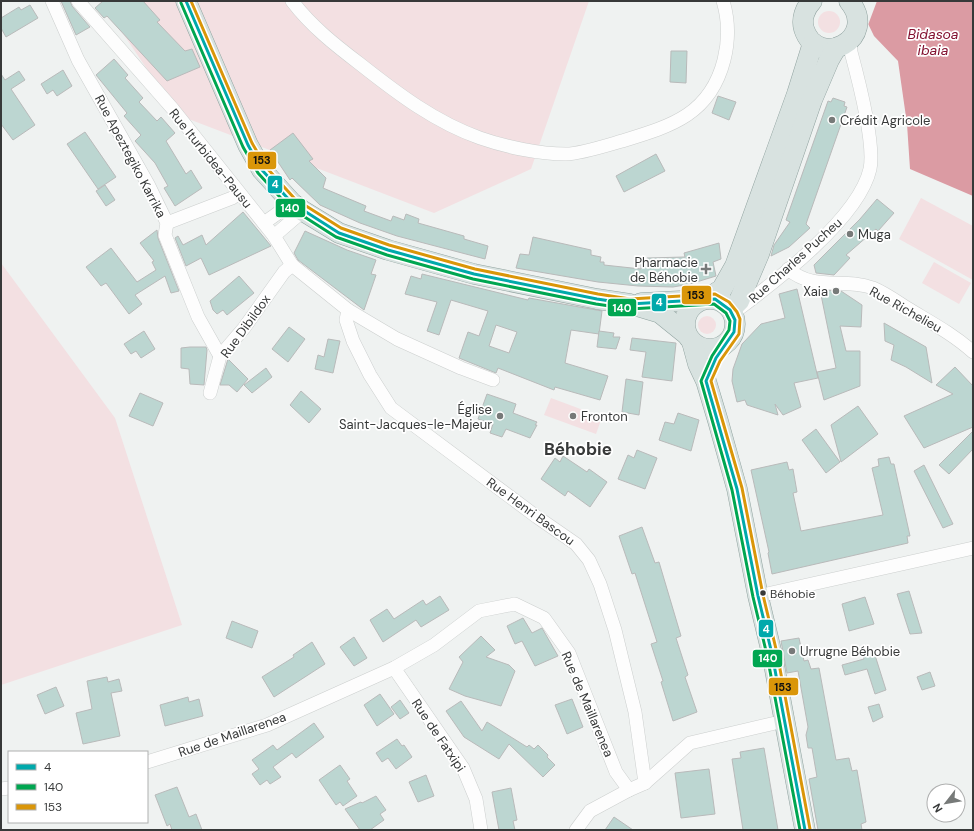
<svg xmlns="http://www.w3.org/2000/svg" width="974" height="831" viewBox="0 0 974 831" font-family="'DM Sans',sans-serif">
  <rect width="100%" height="100%" fill="#eff2f1"/>
  <g fill="#f3e0e2">
    <polygon points="101,1 589,1 531,169 434,213 178,115"/>
    <circle cx="829" cy="22" r="11"/>
    <polygon points="921,198 973,226 973,280 899,239"/>
    <polygon points="934,262 971,283 959,304 922,283"/>
    <polygon points="1,263 115,418 182,625 1,685"/>
    <circle cx="707" cy="325" r="9"/>
    <polygon points="551,398 602,417 596,434 544,415"/>
  </g>
  <polygon fill="#db9ba3" points="857,1 973,1 973,196 910,169 907,124 898,61 874,36"/>
  <polygon fill="#eff2f1" points="857,1 877,1 868,25"/>
  <g fill="#bcd6d1" stroke="#b9baba" fill-rule="evenodd">
    <polygon points="61,1 70,1 72,6 90,27 76,35"/>
    <polygon points="103,1 143,1 160,20 157,22 185,51 192,49 200,67 167,81 107,16 104,18 95,8"/>
    <polygon points="30,5 38,18 6,37 1,28 1,18 19,7 21,10"/>
    <polygon points="671,51 687,51 686,83 670,82"/>
    <polygon points="114,59 128,75 125,78 143,98 139,102 157,121 161,117 175,133 166,141 186,174 191,170 202,188 175,206 164,188 168,186 155,163 135,141 141,135 124,116 127,113 96,75"/>
    <polygon points="63,70 72,86 57,96 53,90 47,94 41,84"/>
    <polygon points="19,71 25,80 11,89 35,125 13,140 1,124 1,74 5,80"/>
    <polygon points="718,96 736,102 729,120 712,113"/>
    <polygon points="833,98 845,102 844,106 847,107 806,224 810,228 789,247 771,256 774,245 790,222 786,220 828,101 831,102"/>
    <polygon points="85,132 116,177 98,189 67,144"/>
    <polygon points="293,133 313,159 309,161 326,178 323,188 366,206 364,211 391,221 393,216 404,220 406,214 419,219 418,223 464,236 464,239 488,246 485,259 397,236 360,223 320,205 292,178 290,180 270,150"/>
    <polygon points="656,154 665,171 624,192 616,176"/>
    <polygon points="105,185 115,200 106,206 96,191"/>
    <polygon points="877,199 894,213 878,231 876,229 846,255 850,258 834,275 816,273 814,265 860,219"/>
    <polygon points="243,212 271,246 209,275 201,258 186,266 175,238 178,236 183,245 202,235 206,245"/>
    <polygon points="157,230 158,238 179,291 171,293 165,276 135,295 142,304 129,314 106,283 101,286 86,267 111,248 137,282 156,270 152,262 154,261 140,243"/>
    <polygon points="305,231 347,250 376,260 371,274 376,275 364,310 298,260 294,253"/>
    <polygon points="533,237 591,250 591,255 601,257 600,262 604,262 604,265 641,269 641,261 647,261 647,258 685,257 684,253 719,243 721,259 713,262 716,276 690,284 673,287 638,286 598,282 516,268 520,254 529,255"/>
    <path d="M422 274 528 300 529 298 602 311 599 334 571 330 565 363 608 376 600 400 555 387 554 390 498 368 496 373 459 358 468 332 479 336 488 311 451 300 439 335 427 331 437 302 405 294 411 276 421 279ZM496 325 517 332 509 353 489 346Z"/>
    <polygon points="239,276 254,293 227,315 223,310 217,314 213,310 210,301"/>
    <polygon points="797,289 818,378 794,383 801,407 783,415 775,404 778,415 747,405 745,400 737,402 732,381 733,369 742,344 761,324 785,318 779,294"/>
    <polygon points="820,290 841,291 862,305 861,327 840,326 846,351 860,351 860,386 824,400 817,372 836,368"/>
    <polygon points="884,323 926,347 932,383 906,367 891,360 894,345 885,341"/>
    <polygon points="289,327 305,339 288,362 272,349"/>
    <polygon points="144,331 155,349 141,358 136,351 131,354 124,344"/>
    <polygon points="599,331 614,333 613,337 620,337 616,349 597,347"/>
    <polygon points="632,338 676,343 672,381 642,377 646,352 630,350"/>
    <polygon points="328,339 340,341 333,373 315,369 318,355 324,357"/>
    <polygon points="190,347 206,347 207,350 204,385 190,384 189,369 181,368 181,348"/>
    <polygon points="228,359 248,379 237,392 229,385 220,385"/>
    <polygon points="955,367 973,386 973,427 924,448 904,416 953,394 936,385"/>
    <polygon points="266,368 272,377 252,393 244,385"/>
    <polygon points="626,379 643,382 639,415 622,412"/>
    <polygon points="301,391 321,409 309,423 290,405"/>
    <polygon points="140,393 163,403 153,426 129,416"/>
    <polygon points="487,394 516,404 513,413 537,422 535,425 537,425 530,438 506,429 502,437 490,433 493,424 478,419"/>
    <polygon points="858,406 878,434 841,462 831,425"/>
    <polygon points="678,413 699,420 691,451 659,440 665,422 674,424"/>
    <polygon points="816,429 840,462 826,473 802,440"/>
    <polygon points="973,431 973,449 949,474 939,465"/>
    <polygon points="637,450 657,458 645,489 618,479 628,455 634,458"/>
    <polygon points="563,456 587,472 589,469 607,482 590,507 568,491 565,496 541,479 555,458 560,462"/>
    <polygon points="889,457 891,464 894,464 910,536 907,536 908,543 772,574 768,553 769,552 751,470 787,462 789,470 793,469 797,492 793,493 801,531 883,515 872,468 879,466 878,459"/>
    <polygon points="924,465 953,524 943,528 914,471"/>
    <polygon points="642,527 655,563 659,562 681,636 676,638 688,675 685,677 697,712 673,721 661,682 663,681 651,644 657,642 635,573 632,574 619,536"/>
    <polygon points="909,591 922,633 910,634 897,594"/>
    <polygon points="440,596 449,610 421,627 416,620 383,642 370,620 387,609 394,619 423,600 426,605"/>
    <polygon points="865,597 874,624 849,631 842,604"/>
    <polygon points="523,618 532,633 542,628 558,656 535,666 522,641 515,644 507,626"/>
    <polygon points="232,621 258,631 252,648 226,638"/>
    <polygon points="481,636 495,650 486,657 509,665 515,671 501,706 465,696 449,689 463,662 459,657"/>
    <polygon points="354,637 367,658 354,666 340,647"/>
    <polygon points="799,638 804,661 808,660 811,669 819,668 836,760 849,758 852,771 857,770 866,822 861,824 862,830 818,830 809,779 817,777 812,748 808,748 806,735 808,727 798,671 787,673 781,641"/>
    <polygon points="312,642 325,664 274,697 262,677 294,657 293,655"/>
    <polygon points="874,652 886,690 875,694 867,669 845,675 842,665 864,659 863,655"/>
    <polygon points="930,672 935,686 922,690 917,677"/>
    <polygon points="107,677 108,682 119,679 122,691 111,693 120,736 83,744 76,713 92,709 87,681"/>
    <polygon points="56,687 64,706 45,714 37,695"/>
    <polygon points="380,694 394,714 377,726 364,705"/>
    <polygon points="188,697 189,702 199,699 203,716 165,726 160,705"/>
    <polygon points="572,699 583,727 567,734 555,705"/>
    <polygon points="400,700 409,713 400,719 391,707"/>
    <polygon points="461,701 482,731 487,722 527,747 529,745 534,749 538,745 548,755 547,757 555,765 543,777 509,744 499,759 464,737 446,711"/>
    <polygon points="879,704 883,717 873,722 868,707"/>
    <polygon points="314,723 324,737 296,758 292,753 273,767 281,777 270,784 267,780 260,785 252,774 259,769 252,760 273,745 277,750"/>
    <polygon points="397,739 402,746 404,745 412,757 396,769 388,758 382,762 376,753"/>
    <polygon points="764,748 778,830 743,830 732,759 741,758 740,752"/>
    <polygon points="340,765 350,779 347,781 357,796 343,806 340,802 336,805 319,780"/>
    <polygon points="709,769 715,814 681,818 675,773"/>
    <polygon points="426,775 434,796 418,802 409,782"/>
    <polygon points="177,787 189,817 196,814 202,830 172,830 170,824 167,826 155,795"/>
    <polygon points="511,788 517,820 513,821 515,830 499,830 492,792"/>
    <polygon points="376,796 386,810 380,814 384,820 370,830 360,830 345,809 361,802 362,803"/>
    <polygon points="614,817 633,830 605,830"/>
  </g>
  <g fill="none" stroke-linecap="round" stroke-linejoin="round">
    <g stroke="#cccfce" stroke-width="14">
      <g id="street">
        <polyline points="52,1 78,60 149,186 167,223 165,235 198,317 220,356"/>
        <polyline points="78,1 172,108 274,236 292,265 348,310 397,339 461,368 493,380"/>
        <path d="M292 1C311 26 335 45 360 64 398 94 435 122 480 138 506 147 539 154 566 154 580 154 608 145 622 141 671 126 710 115 724 60 729 40 729 21 723 1"/>
        <polyline points="167,223 232,198 239,193"/>
        <polyline points="264,223 292,203"/>
        <polyline points="274,236 303,211"/>
        <path d="M788 269C815 292 843 277 873 288 885 293 896 301 907 308 930 322 953 334 973 352"/>
        <polyline points="348,310 346,320 353,341 370,375 391,408 537,517 576,544 589,560 600,584 615,630 635,712 645,783"/>
        <path d="M736 311C776 281 859 218 870 169 875 144 858 78 851 52L850 41"/>
        <polyline points="210,393 220,356 244,328 284,272 292,265"/>
        <polyline points="758,596 973,548"/>
        <polyline points="394,668 463,768 476,799 481,830"/>
        <polyline points="147,762 267,725 394,668 434,645 479,611 515,604 544,618 569,653 616,772 629,790 645,783 690,743 784,721"/>
        <polyline points="1,789 9,788"/>
        <polyline points="576,830 590,811 629,790"/>
      </g>
    </g>
    <g stroke="#91a3a0" stroke-width="21">
      <g id="primary">
        <polyline points="186,1 248,145 262,170 292,203 303,211 339,233 388,250 474,274 597,299 630,304 660,313 686,334"/>
        <path d="M812 1C805 8 801 19 804 29 818 71 880 38 849 1"/>
        <polyline points="708,298 722,289 735,266 797,94 813,43"/>
        <circle cx="710" cy="324" r="25"/>
        <polyline points="641,303 700,300"/>
        <polyline points="731,309 739,301 759,254 812,100 829,60 836,48"/>
        <polyline points="692,342 698,364 706,381 718,421 737,489 758,596 772,654 805,830"/>
      </g>
    </g>
    <use href="#street" stroke="#fdfdfd" stroke-width="13"/>
    <use href="#primary" stroke="#d8e2e0" stroke-width="20"/>
    <g stroke="#fff" stroke-width="6">
      <polyline id="bus-1" points="186,1 248,145 262,170 292,203 339,233 388,250 474,274 597,299 630,304 715,299 730,310 735,320 734,332 716,358 706,381 737,489 758,596 772,654 805,830"/>
    </g>
    <g stroke="#fff" stroke-width="6">
      <polyline id="bus-2" points="181,3 243,147 258,173 289,207 336,237 387,255 473,279 596,304 630,309 714,304 726,313 730,321 729,330 712,356 701,381 732,490 753,597 767,655 800,830"/>
    </g>
    <g stroke="#fff" stroke-width="6">
      <polyline id="bus-3" points="191,1 252,143 266,167 295,199 341,228 389,245 475,269 598,294 630,299 715,294 729,302 737,312 740,319 739,334 720,361 711,381 742,488 763,595 777,653 810,829"/>
    </g>
    <use href="#bus-1" stroke="#00a9ab" stroke-width="3"/>
    <use href="#bus-2" stroke="#00a651" stroke-width="3"/>
    <use href="#bus-3" stroke="#da9609" stroke-width="3"/>
  </g>
  <g fill="#777a79" stroke="#fff" stroke-width="1.5">
    <circle cx="832" cy="120" r="4"/>
    <circle cx="850" cy="234" r="4"/>
    <path d="M704 263h4v4h4v4h-4v4h-4v-4h-4v-4h4z"/>
    <circle cx="836" cy="291" r="4"/>
    <circle cx="500" cy="416" r="4"/>
    <circle cx="573" cy="416" r="4"/>
    <circle cx="792" cy="651" r="4"/>
  </g>
  <circle fill="#373939" stroke="#fff" stroke-width="1.5" cx="763" cy="593" r="3.5"/>
  <g text-anchor="middle" stroke-width="3.5" stroke-linejoin="round" paint-order="stroke">
    <g font-size="12" fill="#373939" stroke="#fff" text-anchor="start">
      <text x="770" y="598">Béhobie</text>
    </g>
    <g font-size="13" fill="#373939" stroke="#fff" text-anchor="start">
      <text x="840" y="125">Crédit Agricole</text>
      <text x="858" y="239">Muga</text>
      <text x="698" y="267" text-anchor="end">Pharmacie<tspan x="698" dy="15">de Béhobie</tspan></text>
      <text x="828" y="296" text-anchor="end">Xaia</text>
      <text x="492" y="414" text-anchor="end">Église<tspan x="492" dy="15">Saint-Jacques-le-Majeur</tspan></text>
      <text x="581" y="421">Fronton</text>
      <text x="800" y="656">Urrugne Béhobie</text>
    </g>
    <g font-size="13" fill="#373939" stroke="#fff">
      <text transform="translate(131 156) rotate(62)" y="5">Rue Apeztegiko Karrika</text>
      <text transform="translate(211 158) rotate(51)" y="5">Rue Iturbidea-Pausu</text>
      <text transform="translate(795 260) rotate(-42)" y="5">Rue Charles Pucheu</text>
      <text transform="translate(906 309) rotate(29)" y="5">Rue Richelieu</text>
      <text transform="translate(245 326) rotate(-54)" y="5">Rue Dibildox</text>
      <text transform="translate(531 511) rotate(36)" y="5">Rue Henri Bascou</text>
      <text transform="translate(588 704) rotate(67)" y="5">Rue de Maillarenea</text>
      <text transform="translate(232 734) rotate(-19)" y="5">Rue de Maillarenea</text>
      <text transform="translate(439 735) rotate(56)" y="5">Rue de Fatxipi</text>
    </g>
    <g font-size="14" font-style="italic" fill="#831231" stroke="#fff">
      <text x="933" y="39">Bidasoa<tspan x="933" dy="16">ibaia</tspan></text>
    </g>
    <g font-size="17" font-weight="bold" fill="#373939" stroke="#fff">
      <text x="578" y="455">Béhobie</text>
    </g>
  </g>
  <g stroke="#fff" stroke-width="1.5">
    <rect x="247" y="151" width="30" height="19" rx="4" fill="#da9609"/>
    <rect x="267" y="175" width="16" height="19" rx="4" fill="#00a9ab"/>
    <rect x="275" y="198" width="31" height="20" rx="4" fill="#00a651"/>
    <rect x="681" y="285" width="31" height="20" rx="4" fill="#da9609"/>
    <rect x="651" y="293" width="16" height="19" rx="4" fill="#00a9ab"/>
    <rect x="607" y="298" width="30" height="19" rx="4" fill="#00a651"/>
    <rect x="758" y="619" width="16" height="19" rx="4" fill="#00a9ab"/>
    <rect x="752" y="649" width="31" height="19" rx="4" fill="#00a651"/>
    <rect x="768" y="677" width="31" height="19" rx="4" fill="#da9609"/>
  </g>
  <g font-size="11" text-anchor="middle" font-weight="bold" fill="#fff">
    <text x="275" y="188">4</text>
    <text x="290" y="212">140</text>
    <text x="659" y="306">4</text>
    <text x="622" y="312">140</text>
    <text x="766" y="633">4</text>
    <text x="768" y="662">140</text>
  </g>
  <g font-size="11" text-anchor="middle" font-weight="bold" fill="#111">
    <text x="262" y="164">153</text>
    <text x="696" y="299">153</text>
    <text x="783" y="691">153</text>
  </g>
  <rect width="974" height="831" fill="none" stroke="#373939" stroke-width="4"/>
  <rect x="8" y="751" width="140" height="72" fill="#ffffff" stroke="#afb0b0"/>
  <rect x="16" y="764" width="20" height="6" fill="#00a9ab" stroke="#afb0b0"/>
  <text x="44" y="771" font-size="12" fill="#373939">4</text>
  <rect x="16" y="784" width="20" height="6" fill="#00a651" stroke="#afb0b0"/>
  <text x="44" y="791" font-size="12" fill="#373939">140</text>
  <rect x="16" y="804" width="20" height="6" fill="#da9609" stroke="#afb0b0"/>
  <text x="44" y="811" font-size="12" fill="#373939">153</text>
  <g transform="translate(946 803) rotate(239)"><circle r="19" fill="#ffffff" stroke="#afb0b0"/>
  <path d="M0-3L7 15L0 10L-7 15Z" fill="#777a79"/>
  <text y="-6" font-size="11" font-weight="bold" text-anchor="middle" fill="#373939">N</text>
  </g>
</svg>
